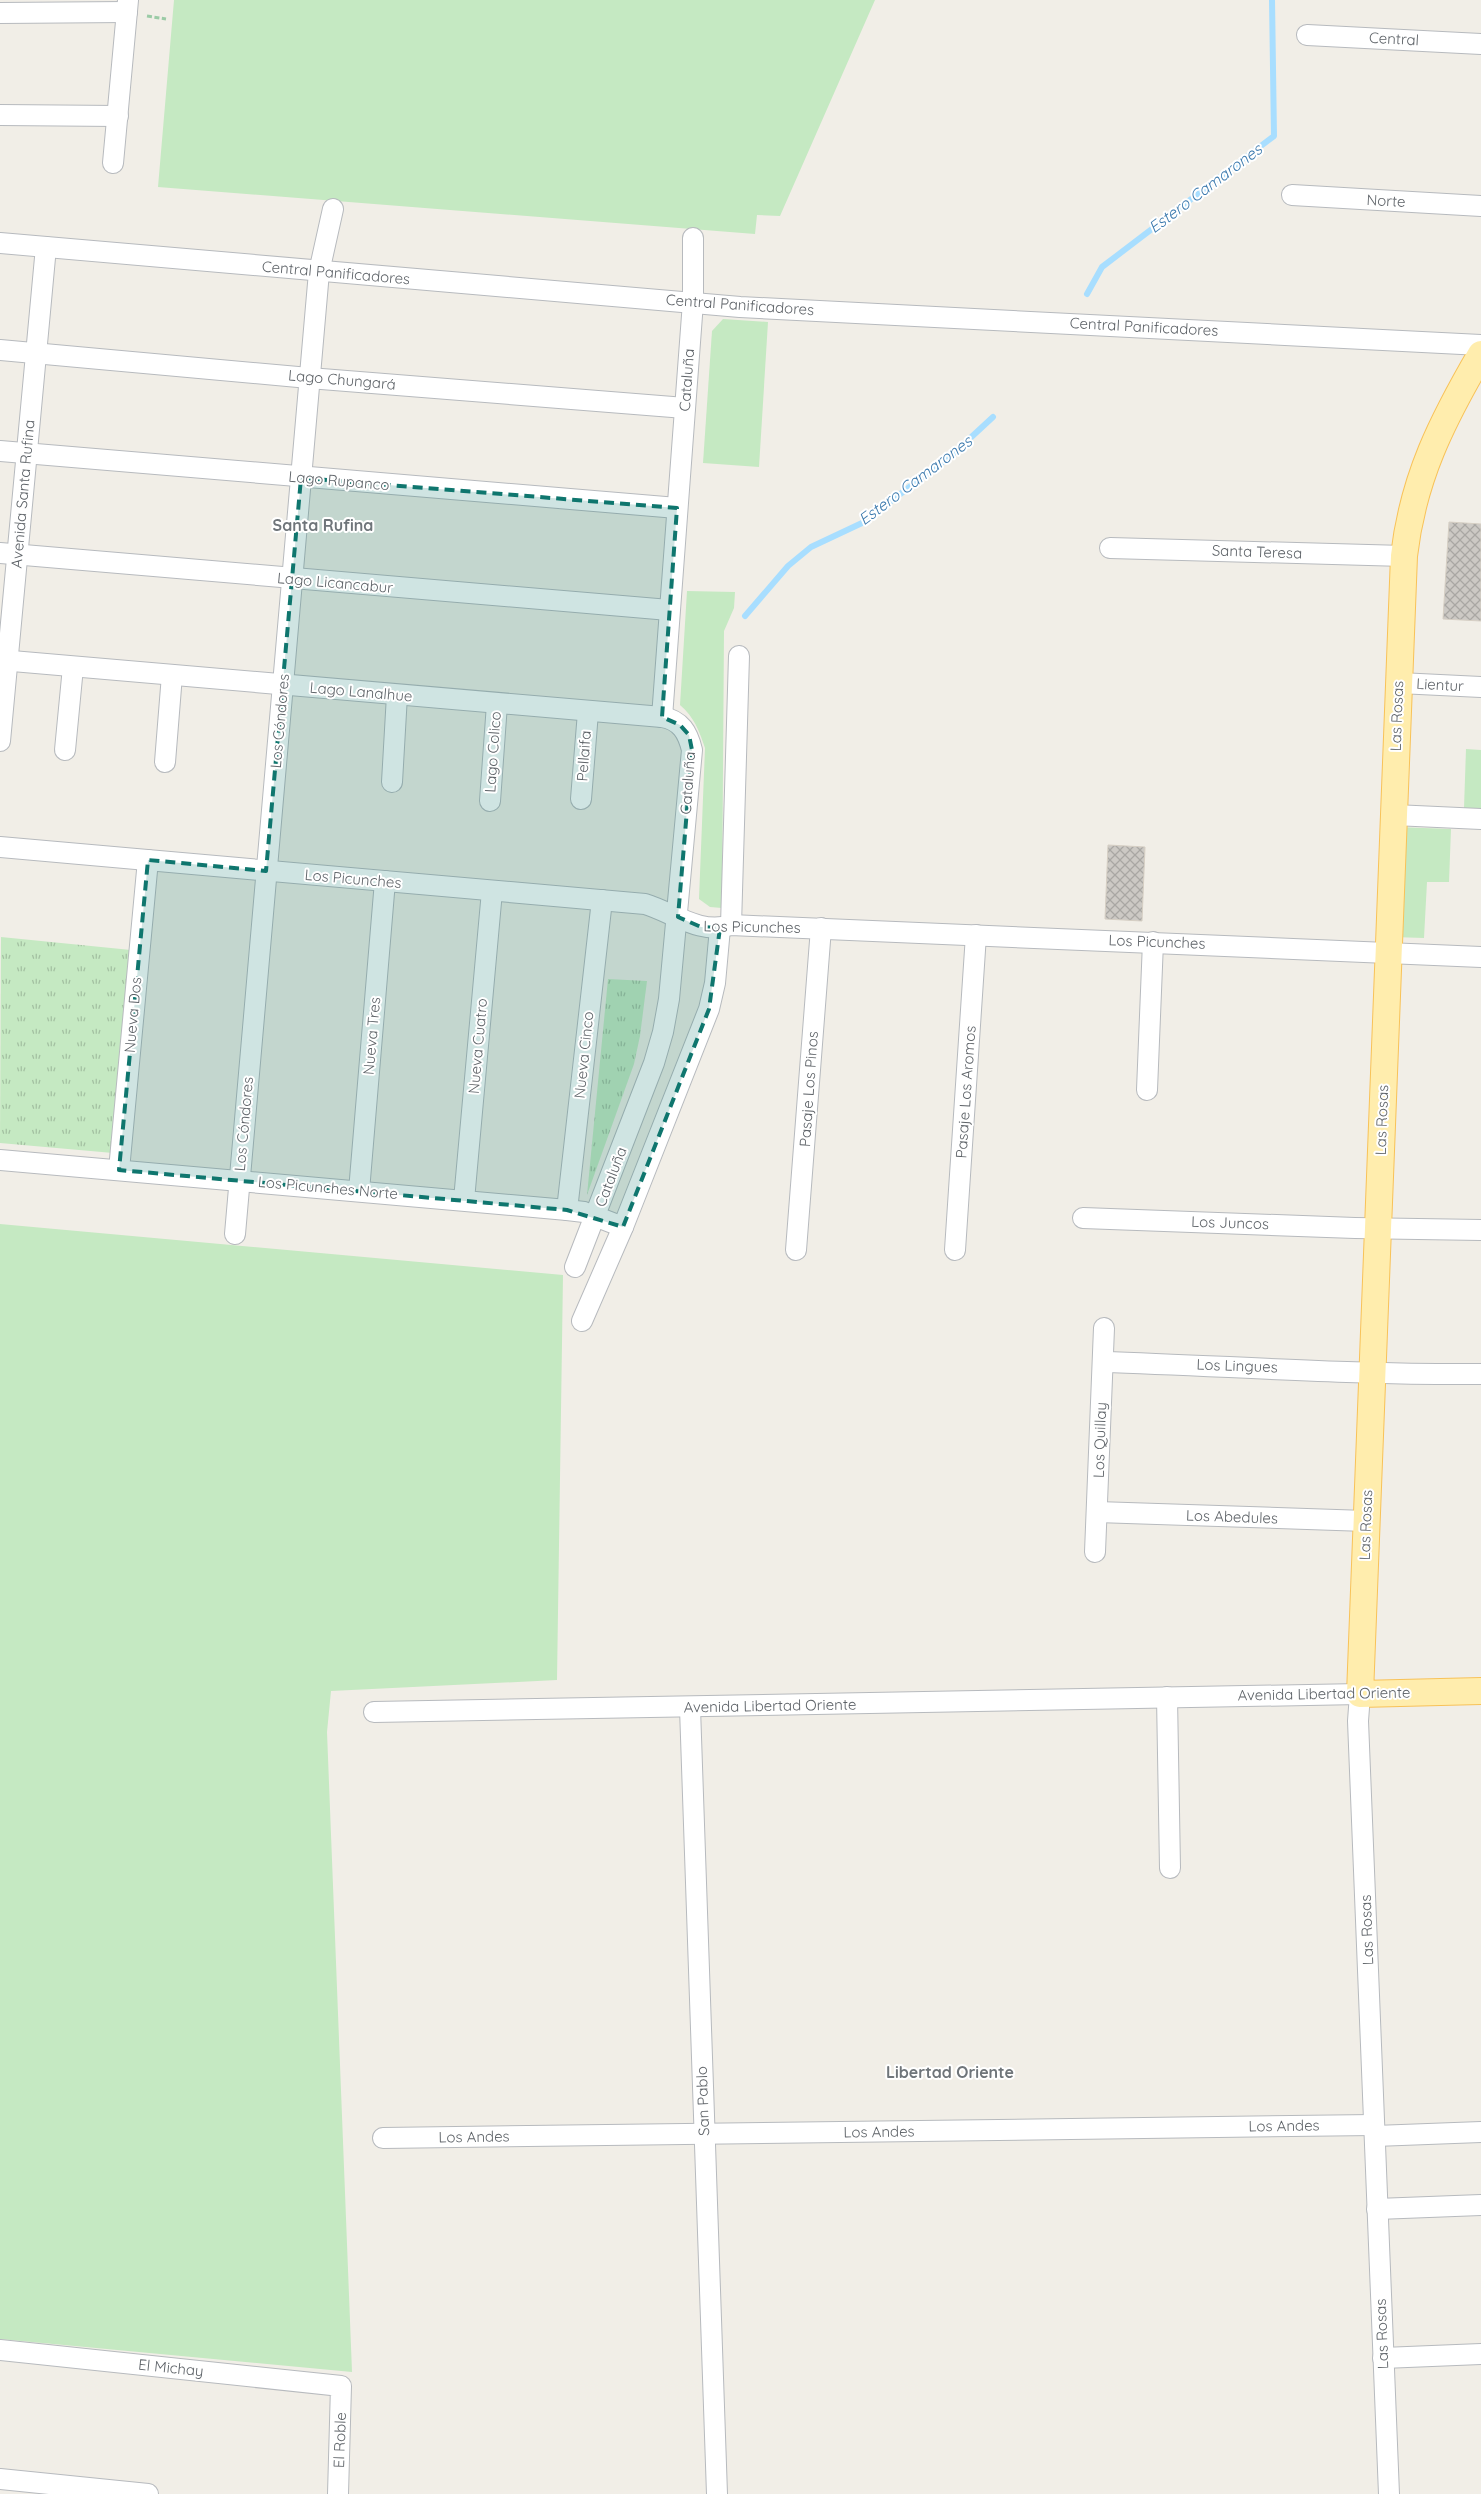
<svg xmlns="http://www.w3.org/2000/svg" width="1481" height="2494" viewBox="0 0 1481 2494" font-family="Quicksand,sans-serif">
  <defs>
    <pattern id="park-tufts" width="24" height="20" patternUnits="userSpaceOnUse" patternTransform="scale(1.25)"><rect width="24" height="20" fill="#c5e9c2"/><path d="M3 7l-1-3M5 7V3M7 7l1-3M15 17l-1-3M17 17v-4M19 17l1-3" fill="none" stroke="#a3c0a1"/></pattern>
    <pattern id="building-cross-hatch" width="8" height="8" patternUnits="userSpaceOnUse" patternTransform="scale(1.25)"><rect width="8" height="8" fill="#ccc9c4"/><path d="M0 0l8 8M0 8l8-8" fill="none" stroke="#a9a7a3"/></pattern>
  </defs>
  <rect width="100%" height="100%" fill="#f1eee7"/>
  <g fill="#c5e9c2">
    <polygon points="174,0 875,0 780,216 757,215 755,234 158,187"/>
    <polygon points="723,319 768,322 759,467 703,463 712,331"/>
    <path d="M687 591 735 592 734 608 724 631 722 908 710 907 699 899 705 748C699 730 694 717 680 705Z"/>
    <polygon points="1466,749 1481,750 1481,809 1464,808"/>
    <polygon points="1396,827 1451,829 1449,882 1427,882 1424,938 1393,937"/>
    <polygon points="0,1224 563,1275 557,1680 331,1691 327,1732 352,2372 0,2339"/>
  </g>
  <g fill="url(#park-tufts)">
    <polygon points="1,937 131,950 113,1153 0,1143"/>
    <polygon points="608,979 647,981 640,1036 634,1064 587,1195"/>
  </g>
  <g fill="none" stroke-linecap="round" stroke-linejoin="round">
    <g stroke="#a8deff" stroke-width="6">
      <polyline points="1087,294 1102,267 1274,136 1272,0"/>
      <polyline points="745,616 788,566 811,547 862,523 953,454 993,417"/>
    </g>
  </g>
  <g fill="url(#building-cross-hatch)" stroke="#d6cfc4">
    <polygon points="1449,522 1481,524 1481,621 1443,619"/>
    <polygon points="1108,845 1145,847 1142,921 1105,919"/>
  </g>
  <g fill="none" stroke-linecap="round" stroke-linejoin="round">
    <g stroke="#b7babe" stroke-width="22">
      <g id="minor">
        <polyline points="0,13 127,12"/>
        <polyline points="1307,35 1481,44"/>
        <polyline points="0,115 118,116"/>
        <polyline points="113,163 128,0"/>
        <polyline points="1292,195 1481,206"/>
        <polyline points="0,243 740,307 1481,345"/>
        <polyline points="0,350 309,378 685,408"/>
        <polyline points="0,451 677,508"/>
        <polyline points="1110,548 1404,556"/>
        <polyline points="0,553 669,610"/>
        <path d="M0 660 662 717C681 720 688 733 692 750L669 999 663 1032 654 1063 575 1267"/>
        <polyline points="1399,683 1481,687"/>
        <polyline points="662,717 693,302 693,238"/>
        <polyline points="0,741 46,247"/>
        <polyline points="65,750 73,667"/>
        <polyline points="165,762 172,675"/>
        <polyline points="392,782 397,695"/>
        <polyline points="581,799 588,712"/>
        <polyline points="490,801 497,704"/>
        <polyline points="1394,815 1481,819"/>
        <path d="M0 847 645 904C674 913 700 935 731 925L1481 957"/>
        <polyline points="731,925 739,656"/>
        <polyline points="1147,1090 1153,942"/>
        <polyline points="0,1160 567,1210 584,1212 623,1227"/>
        <polyline points="119,1170 148,860"/>
        <polyline points="359,1191 385,881"/>
        <polyline points="464,1200 492,891"/>
        <polyline points="567,1210 602,900"/>
        <polyline points="1083,1218 1355,1228 1481,1230"/>
        <polyline points="235,1234 319,272 333,209"/>
        <polyline points="796,1250 821,928"/>
        <polyline points="955,1250 976,935"/>
        <polyline points="582,1321 623,1227 709,1009 715,983 720,928"/>
        <path d="M1103 1362C1229 1366 1355 1375 1481 1374"/>
        <polyline points="1097,1512 1366,1521"/>
        <polyline points="1095,1552 1104,1328"/>
        <polyline points="1167,1697 1170,1868"/>
        <polyline points="690,1708 717,2494"/>
        <polyline points="374,1712 1360,1694 1358,1721 1389,2494"/>
        <polyline points="1375,2136 1481,2132"/>
        <polyline points="383,2138 1374,2125"/>
        <polyline points="1377,2209 1481,2205"/>
        <polyline points="0,2350 341,2386 338,2494"/>
        <polyline points="1383,2358 1481,2354"/>
        <polyline points="0,2479 148,2494"/>
      </g>
    </g>
    <g stroke="#f8c258" stroke-width="28">
      <path id="major" d="M1481 354C1442 421 1413 478 1404 556L1360 1694 1481 1691"/>
    </g>
    <polyline stroke="#9bcba6" stroke-width="3" stroke-dasharray="5 2.5" stroke-linecap="butt" points="147,16 166,19"/>
    <use href="#minor" stroke="#fff" stroke-width="20"/>
    <use href="#major" stroke="#ffedad" stroke-width="26"/>
  </g>
  <path fill="#0f766e" fill-opacity="0.2" stroke="#0f766e" stroke-width="4" stroke-dasharray="10 6" stroke-linejoin="round" d="M301 478 677 508 662 717 680 725 689 735 692 750 678 917 701 927 720 928 709 1009 623 1227 567 1210 119 1170 148 860 266 871Z"/>
  <g text-anchor="middle" stroke-width="4" stroke-linejoin="round" paint-order="stroke">
    <g font-size="15" fill="#5e6368" stroke="#fff">
      <text transform="translate(1394 39) rotate(3)" y="5">Central</text>
      <text transform="translate(1386 201) rotate(3)" y="5">Norte</text>
      <text transform="translate(336 273) rotate(5)" y="5">Central Panificadores</text>
      <text transform="translate(740 305) rotate(4)" y="5">Central Panificadores</text>
      <text transform="translate(1144 327) rotate(3)" y="5">Central Panificadores</text>
      <text transform="translate(342 380) rotate(5)" y="5">Lago Chungará</text>
      <text transform="translate(687 380) rotate(-86)" y="5">Cataluña</text>
      <text transform="translate(339 481) rotate(5)" y="5">Lago Rupanco</text>
      <text transform="translate(23 494) rotate(-85)" y="5">Avenida Santa Rufina</text>
      <text transform="translate(1257 552) rotate(2)" y="5">Santa Teresa</text>
      <text transform="translate(335 583) rotate(5)" y="5">Lago Licancabur</text>
      <text transform="translate(1440 685) rotate(3)" y="5">Lientur</text>
      <text transform="translate(361 692) rotate(5)" y="5">Lago Lanalhue</text>
      <text transform="translate(1397 716) rotate(-88)" y="5">Las Rosas</text>
      <text transform="translate(280 721) rotate(-85)" y="5">Los Cóndores</text>
      <text transform="translate(493 752) rotate(-86)" y="5">Lago Colico</text>
      <text transform="translate(584 756) rotate(-86)" y="5">Pellaifa</text>
      <text transform="translate(688 783) rotate(-86)" y="5">Cataluña</text>
      <text transform="translate(353 879) rotate(5)" y="5">Los Picunches</text>
      <text transform="translate(752 927) rotate(1)" y="5">Los Picunches</text>
      <text transform="translate(1157 942) rotate(2)" y="5">Los Picunches</text>
      <text transform="translate(133 1015) rotate(-85)" y="5">Nueva Dos</text>
      <text transform="translate(372 1036) rotate(-85)" y="5">Nueva Tres</text>
      <text transform="translate(478 1046) rotate(-85)" y="5">Nueva Cuatro</text>
      <text transform="translate(584 1055) rotate(-84)" y="5">Nueva Cinco</text>
      <text transform="translate(809 1089) rotate(-86)" y="5">Pasaje Los Pinos</text>
      <text transform="translate(966 1092) rotate(-86)" y="5">Pasaje Los Aromos</text>
      <text transform="translate(1382 1120) rotate(-88)" y="5">Las Rosas</text>
      <text transform="translate(244 1124) rotate(-85)" y="5">Los Cóndores</text>
      <text transform="translate(611 1177) rotate(-69)" y="5">Cataluña</text>
      <text transform="translate(328 1188) rotate(5)" y="5">Los Picunches Norte</text>
      <text transform="translate(1230 1223) rotate(2)" y="5">Los Juncos</text>
      <text transform="translate(1237 1366) rotate(2)" y="5">Los Lingues</text>
      <text transform="translate(1100 1440) rotate(-88)" y="5">Los Quillay</text>
      <text transform="translate(1232 1517) rotate(2)" y="5">Los Abedules</text>
      <text transform="translate(1366 1525) rotate(-88)" y="5">Las Rosas</text>
      <text transform="translate(1324 1694) rotate(-1)" y="5">Avenida Libertad Oriente</text>
      <text transform="translate(770 1706) rotate(-1)" y="5">Avenida Libertad Oriente</text>
      <text transform="translate(1367 1930) rotate(-92)" y="5">Las Rosas</text>
      <text transform="translate(703 2101) rotate(-92)" y="5">San Pablo</text>
      <text transform="translate(1284 2126) rotate(-1)" y="5">Los Andes</text>
      <text transform="translate(879 2132) rotate(-1)" y="5">Los Andes</text>
      <text transform="translate(474 2137) rotate(-1)" y="5">Los Andes</text>
      <text transform="translate(1382 2334) rotate(-92)" y="5">Las Rosas</text>
      <text transform="translate(171 2368) rotate(6)" y="5">El Michay</text>
      <text transform="translate(340 2440) rotate(-88)" y="5">El Roble</text>
    </g>
    <g font-size="16" font-style="italic" fill="#3c7aae" stroke="#fff">
      <text transform="translate(1205 188) rotate(-37)" y="6">Estero Camarones</text>
      <text transform="translate(915 480) rotate(-37)" y="6">Estero Camarones</text>
    </g>
    <g font-size="16" font-weight="bold" fill="#6f757a" stroke="#fff">
      <text x="323" y="531">Santa Rufina</text>
      <text x="950" y="2078">Libertad Oriente</text>
    </g>
  </g>
</svg>
